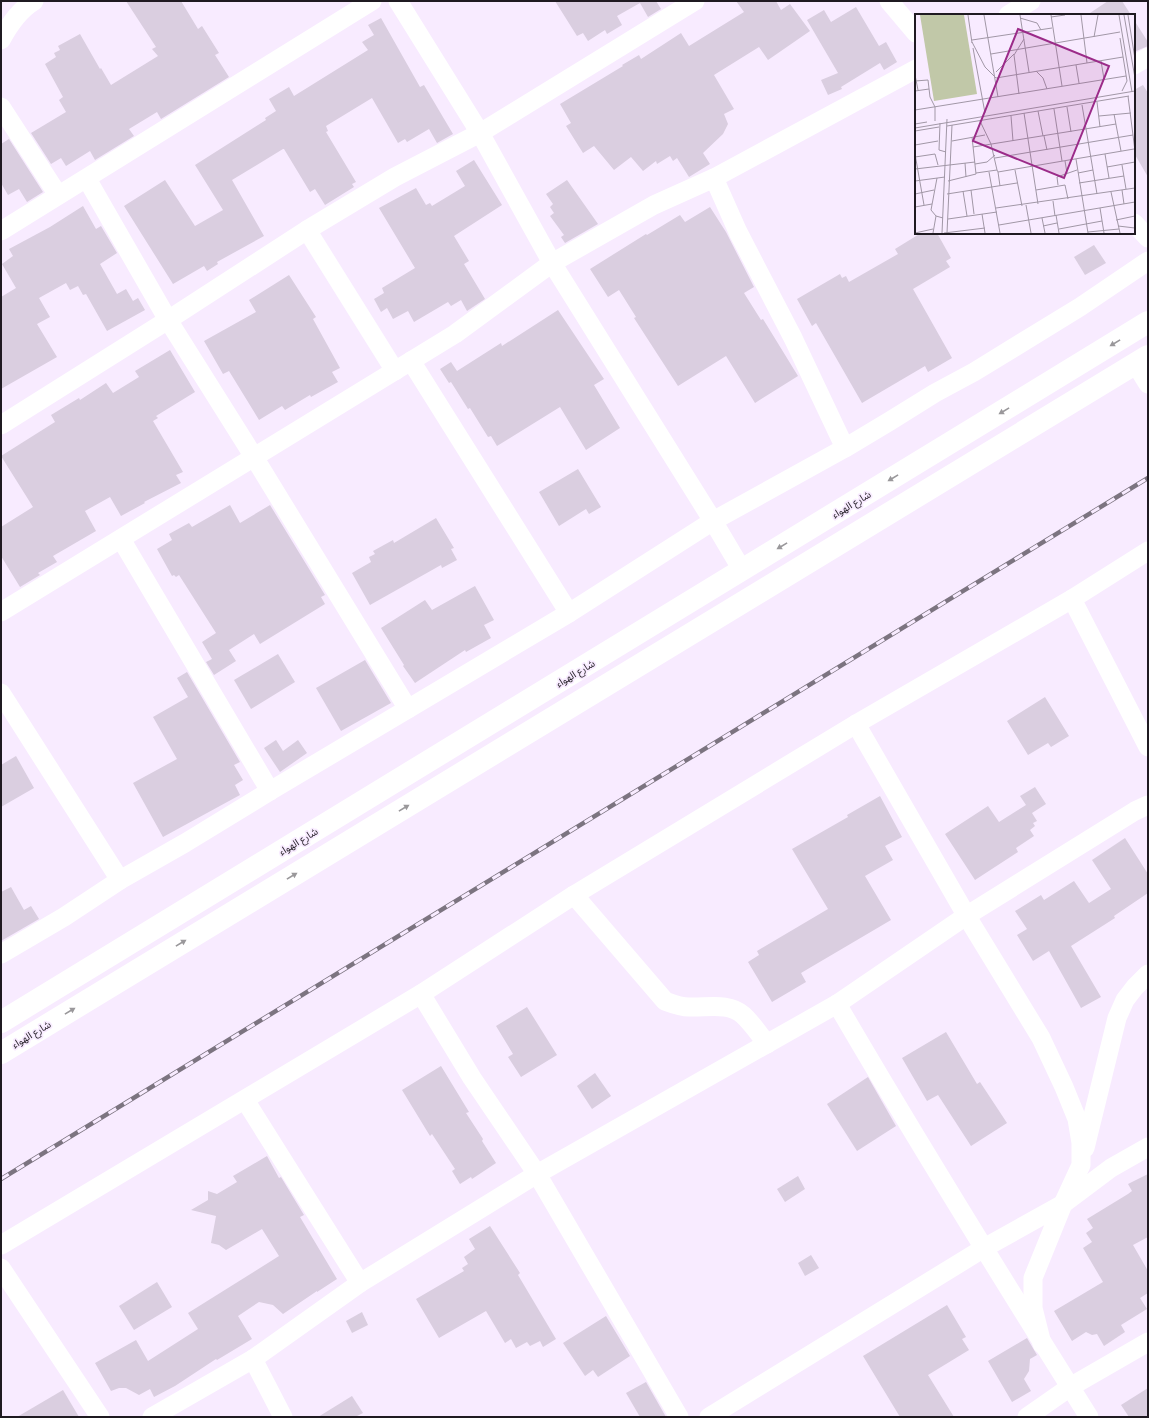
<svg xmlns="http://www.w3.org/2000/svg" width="1149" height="1418" viewBox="0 0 1149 1418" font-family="Montserrat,'Noto Sans Arabic',sans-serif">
  <rect width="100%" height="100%" fill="#f8ebff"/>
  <g fill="#dacee0">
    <polygon points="126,1 181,1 198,29 202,26 219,53 215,55 229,77 161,119 157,112 129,129 134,136 95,160 90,151 66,166 61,158 51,164 31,133 66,112 59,100 63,97 45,64 56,57 54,53 60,50 58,46 80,34 100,69 101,68 111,85 158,56 152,49 156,47"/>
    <polygon points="555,1 656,1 661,9 648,17 640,3 617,16 622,25 607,34 605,30 588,41 583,33 577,36"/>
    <polygon points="736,1 776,1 781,10 790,4 810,31 768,60 759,47 714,75 734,109 724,114 728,124 723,134 703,153 710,164 689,177 677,158 673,161 670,156 657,164 656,161 643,171 631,157 614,170 594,146 583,153 566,126 571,123 560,104 623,66 622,65 639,55 641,59 681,33 689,46 744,12"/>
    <polygon points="1108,1 1122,1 1131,15 1087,15"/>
    <polygon points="856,7 879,46 886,42 897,62 884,70 880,63 841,87 842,89 828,95 821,80 838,73 807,20 824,10 831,22"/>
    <polygon points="381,18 420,87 424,85 453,134 437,143 429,129 407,142 405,139 398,143 372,98 326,126 328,131 326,132 356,182 352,184 354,187 325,205 315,189 310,192 284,149 283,149 232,180 264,236 217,262 218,264 207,271 204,266 173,284 124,206 165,180 195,226 223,210 195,165 266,120 265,118 276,111 269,99 289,87 294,96 368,50 362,42 374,35 368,25"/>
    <polygon points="1134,20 1148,42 1148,46 1134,52"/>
    <polygon points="1143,85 1148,93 1148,177 1134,153 1134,90"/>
    <polygon points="9,139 43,192 27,202 19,189 8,195 1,183 1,144"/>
    <polygon points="474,160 502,205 454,236 469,261 464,264 485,299 467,311 461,300 451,306 448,302 414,322 408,311 393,319 387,308 381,312 374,299 384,293 382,288 415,268 379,208 416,188 426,205 430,203 432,206 465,186 456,171"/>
    <polygon points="567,180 598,224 565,243 561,237 564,235 550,216 554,213 550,207 553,204 546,194"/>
    <polygon points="83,206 96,229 101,226 117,253 100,264 117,294 126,289 133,301 138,298 145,310 107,331 86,294 83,295 78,286 70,290 66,283 39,298 50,317 37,324 57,357 1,389 1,297 16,288 2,264 13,256 9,249 50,227"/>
    <polygon points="710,207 726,232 754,287 744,293 761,320 763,319 798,376 755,403 726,356 678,386 634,318 636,317 619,290 608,297 590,269 646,234 647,235 680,215 685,222"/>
    <polygon points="921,233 937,233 951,258 946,261 950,267 913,289 952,358 928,372 925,366 862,403 816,323 812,326 797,299 840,274 842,278 846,276 849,282 898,254 895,249"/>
    <polygon points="1094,245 1106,263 1085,275 1074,257"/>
    <polygon points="289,275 316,317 313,319 340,368 332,372 338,382 311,397 310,395 285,410 282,406 259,420 229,371 223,374 204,341 256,312 249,300"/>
    <polygon points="558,310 604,379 594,385 620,428 586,450 560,407 497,446 491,436 488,437 470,408 468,409 451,382 449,383 440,369 451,362 457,371 501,343 502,346"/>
    <polygon points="170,350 195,392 156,416 158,418 153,421 183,472 176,475 181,483 144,502 145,503 121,516 110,497 85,511 96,531 53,556 57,562 38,573 40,575 20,587 1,556 1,527 33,507 1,456 55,422 51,415 79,398 80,400 106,383 113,393 139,377 135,371"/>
    <polygon points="578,469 601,507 589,514 586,509 559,526 539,492"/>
    <polygon points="230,505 240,523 270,505 325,595 321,597 325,604 260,644 254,634 229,650 236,661 214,675 206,662 212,659 202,642 216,633 179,575 176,577 174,575 172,576 157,549 172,540 169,534 189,523 192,527"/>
    <polygon points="436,518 454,548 451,549 457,560 442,568 441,565 370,605 352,573 371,562 369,557 375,554 373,551 393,540 394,543"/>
    <polygon points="475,586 494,620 484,625 491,638 466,652 465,650 415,683 403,666 404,665 381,628 425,600 432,610"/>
    <polygon points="278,654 295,682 251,709 234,680"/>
    <polygon points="365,660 391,703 341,731 316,688"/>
    <polygon points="187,672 240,762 234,765 243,780 235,785 240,795 163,837 133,783 177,759 153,717 188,697 177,678"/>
    <polygon points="1045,697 1069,736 1051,747 1048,743 1028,755 1007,721"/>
    <polygon points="276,740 283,751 298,740 307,753 280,772 264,748"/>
    <polygon points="16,756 34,788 1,807 1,765"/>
    <polygon points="1035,787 1046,804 1032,813 1037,821 1033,823 1035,826 1030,830 1034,836 1016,848 1018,852 975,880 945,834 988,806 999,822 1026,805 1020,796"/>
    <polygon points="880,796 902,837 885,846 893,860 865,876 891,920 801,973 806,982 772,1002 748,962 759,955 757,951 828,909 792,849 848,817 847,815"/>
    <polygon points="1125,838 1148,874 1148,893 1114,916 1115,918 1071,946 1101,997 1081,1008 1049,951 1033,961 1017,935 1027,929 1015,911 1041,895 1044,900 1074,881 1089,903 1111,889 1092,860"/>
    <polygon points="11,887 24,910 31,906 39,919 1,941 1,892"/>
    <polygon points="527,1007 557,1055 521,1077 508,1057 513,1054 496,1026"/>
    <polygon points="946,1032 977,1084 980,1082 1007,1123 971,1146 938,1095 927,1101 902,1058"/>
    <polygon points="441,1066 469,1112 466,1113 483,1139 482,1141 496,1163 472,1179 471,1177 460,1184 452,1171 455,1169 432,1134 430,1136 402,1090"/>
    <polygon points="595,1073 611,1096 592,1109 577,1086"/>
    <polygon points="868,1077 896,1126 857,1151 827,1104"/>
    <polygon points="267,1156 279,1178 281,1177 304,1215 300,1217 337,1279 317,1292 317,1291 283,1314 273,1305 259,1302 238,1316 252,1339 217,1360 216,1359 175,1386 154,1397 150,1389 139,1395 126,1388 119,1388 111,1391 95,1363 136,1340 148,1361 198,1329 188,1313 279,1256 262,1229 226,1250 219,1245 211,1243 216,1216 191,1210 208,1200 208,1191 217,1194 237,1182 233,1176"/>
    <polygon points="1148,1174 1148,1237 1133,1245 1148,1271 1148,1293 1140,1298 1147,1309 1121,1325 1125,1332 1104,1346 1097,1334 1092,1335 1086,1332 1072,1341 1054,1311 1103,1282 1083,1248 1092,1242 1086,1233 1093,1228 1087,1219 1128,1194 1132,1191 1128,1184"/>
    <polygon points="798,1176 805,1189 785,1202 777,1189"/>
    <polygon points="490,1226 520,1273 518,1275 556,1339 543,1347 540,1341 530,1346 527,1342 516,1348 511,1339 505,1343 486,1311 439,1338 416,1299 464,1271 462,1268 468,1264 464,1257 475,1249 469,1239"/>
    <polygon points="811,1255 819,1268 805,1276 798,1263"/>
    <polygon points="157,1282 172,1307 134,1330 119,1306"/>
    <polygon points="947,1305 966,1337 962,1339 969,1350 928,1375 954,1417 900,1417 863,1356"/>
    <polygon points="362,1312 368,1325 352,1333 346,1321"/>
    <polygon points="606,1316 630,1356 598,1377 593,1370 585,1376 563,1343"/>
    <polygon points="1027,1338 1037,1355 1030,1359 1029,1371 1024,1379 1031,1391 1012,1402 988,1361"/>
    <polygon points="646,1382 666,1417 640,1417 626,1393"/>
    <polygon points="1148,1388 1148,1417 1129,1417 1121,1405"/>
    <polygon points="63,1390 79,1417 17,1417"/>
    <polygon points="352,1396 363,1413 355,1417 318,1417"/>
  </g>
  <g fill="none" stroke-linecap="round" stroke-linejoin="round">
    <g stroke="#fff" stroke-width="19">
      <polyline points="398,1 480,133 552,263 713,521 742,570"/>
      <polyline points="889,1 916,33"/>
      <polyline points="1008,15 1031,1"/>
      <path d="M1 40C9 25 19 10 34 1"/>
      <polyline points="1134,65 1148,57"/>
      <polyline points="1,107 58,195"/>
      <polyline points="714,178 738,232 793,338 845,448"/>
      <polyline points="87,179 168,320 254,457 408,709"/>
      <polyline points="1134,223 1148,238"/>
      <polyline points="307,230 395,371"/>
      <polyline points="1,231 372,1"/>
      <polyline points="411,361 569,613"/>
      <polyline points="1135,363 1148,384"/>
      <polyline points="1,425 168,320 307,230 395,177 480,133 695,1"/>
      <polyline points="121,539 270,791"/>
      <polyline points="1072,599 1148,747"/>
      <polyline points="1,612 455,334 552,263 654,205 714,178 916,69"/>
      <polyline points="1,693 120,880"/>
      <polyline points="856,724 969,920 1041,1038 1064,1087 1077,1119 1081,1143 1081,1165 1063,1204 1033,1278 1033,1308 1042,1344"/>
      <path d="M574 895 665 1001C673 1004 680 1007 689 1007 706 1008 729 1002 743 1015 752 1023 759 1034 767 1044"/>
      <polyline points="1,954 64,917 120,880 185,843 270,791 569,613 713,521 845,448 890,421 935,393 974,372 1080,307 1148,261"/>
      <polyline points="421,994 472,1078 537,1174 679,1417"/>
      <path d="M837 1004C918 1143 1003 1280 1089 1417"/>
      <polyline points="245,1100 360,1283"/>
      <polyline points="1085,1148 1117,1018 1125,1000 1135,987 1148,974"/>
      <polyline points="1,1245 421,994 574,895 856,724 1072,599 1148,551"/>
      <polyline points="1,1268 100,1417"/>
      <polyline points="253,1359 283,1417"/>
      <polyline points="152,1417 253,1359 360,1283 537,1174 837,1004 966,916 1135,811 1148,805"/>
      <polyline points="709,1417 984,1248 1063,1204 1111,1168 1148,1147"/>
      <polyline points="1027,1417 1070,1387 1148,1342"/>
    </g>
    <g stroke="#fff" stroke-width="22">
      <polyline points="1,1022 1148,322"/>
      <polyline points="1,1053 1148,356"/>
    </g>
    <g stroke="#7c7480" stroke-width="4.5">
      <polyline id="rail" points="1,1179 1148,478"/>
    </g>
    <use href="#rail" stroke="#f8ebff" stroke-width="3" stroke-dasharray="9" stroke-linecap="butt"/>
  </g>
  <defs><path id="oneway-solid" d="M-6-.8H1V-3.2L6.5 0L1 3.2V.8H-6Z"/></defs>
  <g fill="#9a989b">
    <use href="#oneway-solid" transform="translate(1115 343) rotate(149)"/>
    <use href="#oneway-solid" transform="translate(1004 411) rotate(149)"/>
    <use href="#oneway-solid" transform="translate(893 478) rotate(149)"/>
    <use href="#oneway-solid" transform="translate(782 546) rotate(149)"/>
    <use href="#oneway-solid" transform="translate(404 808) rotate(-31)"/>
    <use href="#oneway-solid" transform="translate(292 876) rotate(-31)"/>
    <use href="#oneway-solid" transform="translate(181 943) rotate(-31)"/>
    <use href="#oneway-solid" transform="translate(70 1011) rotate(-31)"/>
  </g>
  <g text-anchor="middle" stroke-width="3.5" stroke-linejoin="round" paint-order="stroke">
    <g font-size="10" fill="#1f1a21" stroke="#f8ebff">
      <text transform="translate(851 504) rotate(-31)" y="4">شارع الهواء</text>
      <text transform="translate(575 673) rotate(-31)" y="4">شارع الهواء</text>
      <text transform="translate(298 841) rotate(-31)" y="4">شارع الهواء</text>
      <text transform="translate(31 1034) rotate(-31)" y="4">شارع الهواء</text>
    </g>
  </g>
  <g transform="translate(915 14)">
    <rect width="220" height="220" fill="#f8ebff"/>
    <path d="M5 1H49L62 80 19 87Z" fill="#c1c8a8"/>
    <path fill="none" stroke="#a197a6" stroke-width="1" d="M53 1 57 29M69 1 83 83M105 1 114 58M136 1 147 72M166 1 172 49M204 1 217 78M209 1 220 64M213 1 220 45M136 3 150 1M105 4 122 9 126 16M179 23 183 1M205 24 212 67 207 77M57 26 137 14M57 28 70 53 81 64 208 43M58 34 70 99M76 40 205 18M186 47 189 65M161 51 164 69M121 57 128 64 132 75M81 58 99 40M0 61 3 76M0 67 13 66 15 83 20 93V107M0 77 14 75M104 80 99 41 109 25M213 82 220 137M182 88 185 113M167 91 182 180M152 93 156 118M139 95 147 147M0 96 211 62M123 97 128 122M109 99 123 190M199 100 206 137M96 102 98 127M184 102 216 99M65 107 76 130 82 156M25 109 24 136 31 138M0 110 12 108M32 112 214 82M0 114 220 77M0 117 24 113M129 122 132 136M37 127 70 121M0 131 23 127M58 133 201 110M0 140 9 191M190 140 194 164M0 143 20 140 23 151M80 144 218 121M161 145 173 219M150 147 152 159M50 149 51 163M60 150 72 148 80 141M207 151 211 175M192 153 220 148M0 155 60 148M100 156 107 192M74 158 85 219M83 158 85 172M61 159 82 156 83 158 219 135M163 159 178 156M0 167 30 163M33 167 61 160 57 123M164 169 209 162M143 171 142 163 162 156M56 176 59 200M121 176 150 171 153 185M207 176 209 190M48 177 52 202M196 178 205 219M0 180 19 176M32 180 102 169M138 187 140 202M111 191 116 219M0 193 17 190M81 194 220 174M185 194 189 219M67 200 70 219M141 201 144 219M21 202 16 196 22 164M127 204 130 219M33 205 82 198M201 206 220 202M84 211 220 188M128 212 142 209M203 212 220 214M144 215 187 207M173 218 204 215M0 219 18 215M18 219 21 202 28 204M27 219 32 105M29 219 70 214M32 219 37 111"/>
    <path fill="#9b2b89" fill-opacity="0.15" stroke="#9b2b89" stroke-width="2" d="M103 15 194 52 149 164 58 127Z"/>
    <rect width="220" height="220" fill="none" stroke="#1f1a21" stroke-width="2"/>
  </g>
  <rect width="1149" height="1418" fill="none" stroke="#1f1a21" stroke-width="4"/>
</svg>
